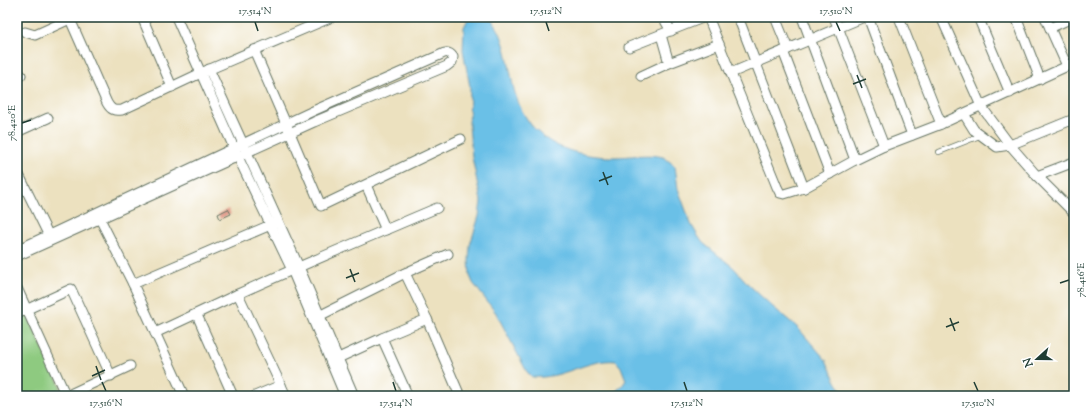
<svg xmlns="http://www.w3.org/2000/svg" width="1091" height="413" viewBox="0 0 1091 413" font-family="'Sorts Mill Goudy',serif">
  <rect width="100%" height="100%" fill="#fff"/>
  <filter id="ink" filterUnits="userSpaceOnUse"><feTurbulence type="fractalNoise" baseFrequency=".025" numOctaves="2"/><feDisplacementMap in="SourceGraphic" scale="8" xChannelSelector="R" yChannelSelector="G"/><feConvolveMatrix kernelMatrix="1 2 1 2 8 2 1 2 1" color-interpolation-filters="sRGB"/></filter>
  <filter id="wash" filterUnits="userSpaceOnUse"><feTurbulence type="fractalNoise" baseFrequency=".012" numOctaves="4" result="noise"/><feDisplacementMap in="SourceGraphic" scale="16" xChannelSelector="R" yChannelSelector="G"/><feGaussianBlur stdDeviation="0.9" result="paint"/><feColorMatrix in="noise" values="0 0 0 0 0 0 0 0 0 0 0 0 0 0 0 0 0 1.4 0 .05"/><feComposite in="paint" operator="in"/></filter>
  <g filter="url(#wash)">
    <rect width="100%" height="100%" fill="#ece1bf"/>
    <polygon fill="#8eca80" stroke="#56845a" points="26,312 61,388 43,396 17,396 17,316"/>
    <path fill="#6bc0e7" stroke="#457e8e" d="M469 17C474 17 480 16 485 17 507 23 509 78 516 96 520 109 528 123 538 132 557 151 588 157 614 157 628 157 649 153 663 157 667 159 671 163 675 166L678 189 691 224 698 236 703 243 734 268 749 285 773 307 797 327 826 360 835 380 845 396H610L622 386 626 380 621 367 616 361C588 358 562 380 532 377L527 372 496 313 473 283 470 276 469 260 470 245 479 216 481 201 472 157 469 126 470 87 463 50 464 27Z"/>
    <g id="blocks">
      <polygon fill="#df907e" points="228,209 231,214 220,219 218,214"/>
    </g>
  </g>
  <g filter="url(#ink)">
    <use href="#blocks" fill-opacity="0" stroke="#677665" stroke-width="1"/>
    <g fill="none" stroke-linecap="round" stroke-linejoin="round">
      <g stroke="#677665" stroke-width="6">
        <polyline id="lane" points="939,152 982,135"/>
      </g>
      <g stroke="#677665" stroke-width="11">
        <g id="street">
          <path d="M69 17 107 103C111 110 114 111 122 110L201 73 332 17"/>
          <polyline points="142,17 172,87"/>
          <polyline points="176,17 238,157 292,270 345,396"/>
          <polyline points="663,17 671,31"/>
          <polyline points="708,17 777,187 780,193 784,194 804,188 855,160 884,146 941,124 1074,63"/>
          <polyline points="738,17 804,188"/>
          <polyline points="775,17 788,49"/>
          <polyline points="802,17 855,160"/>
          <polyline points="834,17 884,146"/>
          <polyline points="868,17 912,135"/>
          <polyline points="899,17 941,124"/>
          <polyline points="941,17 981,106 1010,145 1037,176 1074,213"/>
          <polyline points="978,17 1010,93"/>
          <polyline points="1016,17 1040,79"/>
          <polyline points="1045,17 1067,66"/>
          <polyline points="1050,28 1074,17"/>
          <polyline points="25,32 35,35 70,19"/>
          <polyline points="661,35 669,63"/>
          <polyline points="629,47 705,17"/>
          <polyline points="254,50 290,133 321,206 461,139"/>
          <polyline points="783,51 830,174"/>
          <polyline points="209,69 299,267 354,396"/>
          <polyline points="731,73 864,17"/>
          <polyline points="641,76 669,63 719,44"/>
          <polyline points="17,77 21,75"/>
          <polyline points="964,114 974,130 997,147 1010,145 1074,119"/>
          <polyline points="17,132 48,118"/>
          <polyline points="17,171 51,240"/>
          <polyline points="1037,176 1074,162"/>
          <polyline points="366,185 386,230"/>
          <polyline points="98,215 133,284 184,396"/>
          <path d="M17 250 313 111 440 55C445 52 449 51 453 57L452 62 447 66 314 122 17 256"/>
          <polyline points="133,284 275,223"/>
          <polyline points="17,288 66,396"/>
          <polyline points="238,294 286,396"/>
          <polyline points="17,314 71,289 111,376"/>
          <polyline points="197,315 233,396"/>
          <polyline points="315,318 405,273"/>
          <polyline points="427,319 460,396"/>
          <path d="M155 333C183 320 211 307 238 294 304 264 371 236 437 208"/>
          <polyline points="334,360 382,338"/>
          <polyline points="66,396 130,366"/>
          <polyline points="255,396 281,385"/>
          <polyline points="408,396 382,338 427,319 405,273 448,254"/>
        </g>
      </g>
      <use href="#lane" stroke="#fff" stroke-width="4.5"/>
      <use href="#street" stroke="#fff" stroke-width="9"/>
    </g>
  </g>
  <path fill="none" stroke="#1f3d34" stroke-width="1.5" d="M255 22 258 31M546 22 549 31M836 22 840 31M857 75 862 88M853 84 866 79M22 123 31 120M603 172 608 185M599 181 612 176M350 269 355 282M346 278 359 273M1060 283 1069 280M950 318 955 331M946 327 959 322M96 366 101 380M92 376 105 370M102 382 106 391M393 382 396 391M684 382 687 391M974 382 978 391"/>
  <rect width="1091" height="413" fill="none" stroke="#fff" stroke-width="44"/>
  <g transform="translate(1037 359) rotate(249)" stroke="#ffffff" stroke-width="3" paint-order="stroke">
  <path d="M0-3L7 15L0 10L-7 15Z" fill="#1f3d34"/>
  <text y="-6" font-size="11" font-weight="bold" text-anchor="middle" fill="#1f3d34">N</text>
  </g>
  <rect x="22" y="22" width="1047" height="369" fill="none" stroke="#1f3d34" stroke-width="1.5"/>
  <g font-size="10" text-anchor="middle" fill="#1f3d34">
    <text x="255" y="14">17.514°N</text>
    <text x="546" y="14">17.512°N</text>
    <text x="836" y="14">17.510°N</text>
    <text transform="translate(11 123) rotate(-90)" y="4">78.420°E</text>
    <text transform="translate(1080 280) rotate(-90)" y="4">78.416°E</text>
    <text x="106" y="406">17.516°N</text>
    <text x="396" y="406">17.514°N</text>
    <text x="687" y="406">17.512°N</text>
    <text x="978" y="406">17.510°N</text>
  </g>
</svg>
